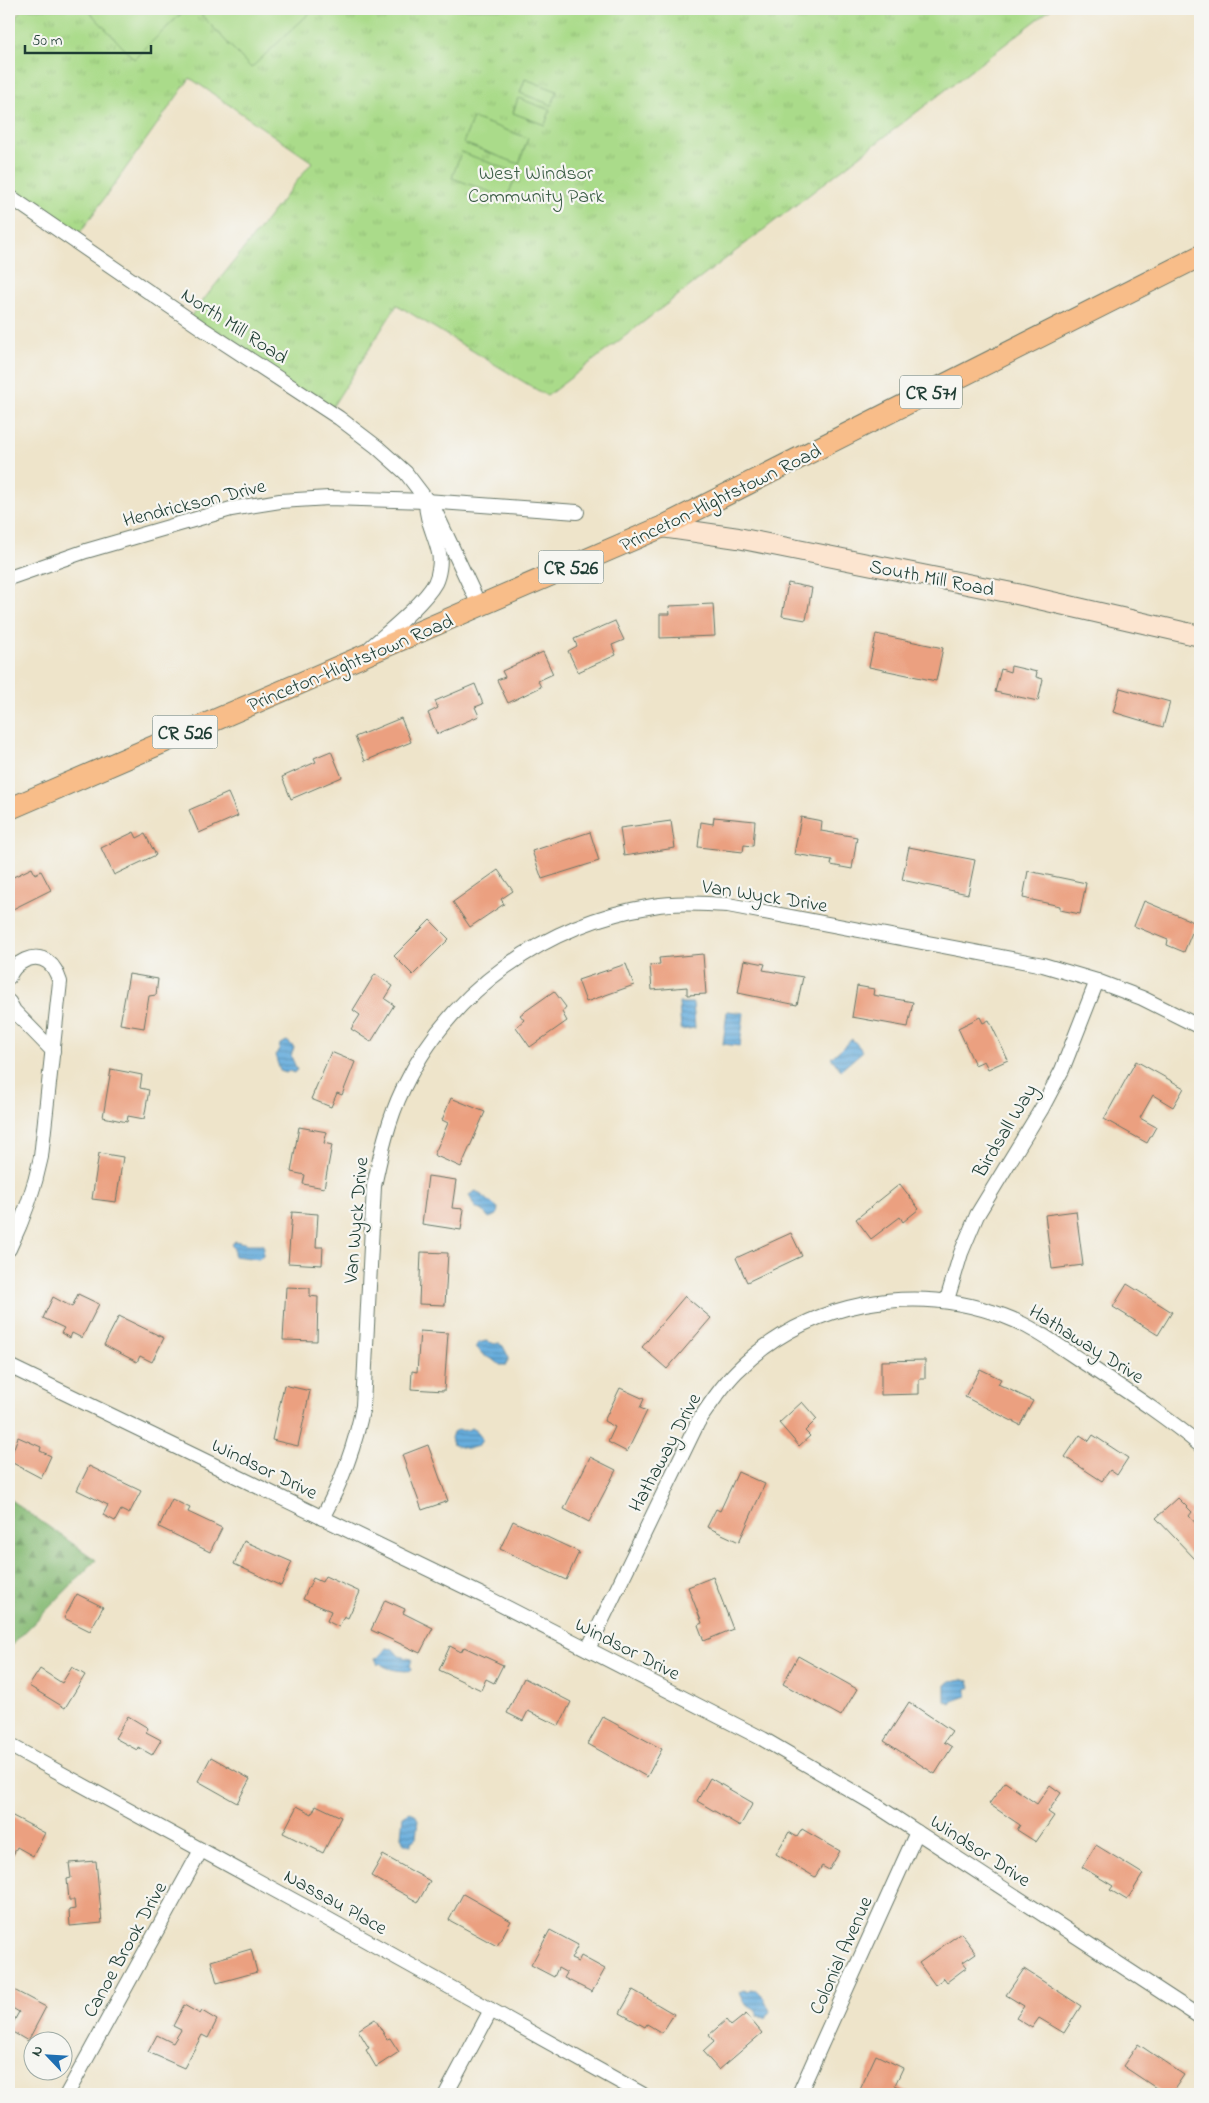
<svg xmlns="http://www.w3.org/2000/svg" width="1209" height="2103" viewBox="0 0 1209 2103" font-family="'Indie Flower',sans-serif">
  <defs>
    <pattern id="forest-firs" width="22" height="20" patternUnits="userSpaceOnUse" patternTransform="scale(1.25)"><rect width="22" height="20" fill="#87bb76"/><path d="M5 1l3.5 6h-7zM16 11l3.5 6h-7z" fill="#6e9962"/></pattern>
    <pattern id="park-tufts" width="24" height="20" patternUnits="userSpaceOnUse" patternTransform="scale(1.25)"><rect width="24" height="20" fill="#aadb8a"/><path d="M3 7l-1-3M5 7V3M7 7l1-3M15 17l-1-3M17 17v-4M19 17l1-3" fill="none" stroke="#92bd78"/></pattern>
    <pattern id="water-rules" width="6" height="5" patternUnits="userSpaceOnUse" patternTransform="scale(1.25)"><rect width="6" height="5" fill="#67addd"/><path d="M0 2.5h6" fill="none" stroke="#548eb4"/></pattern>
  </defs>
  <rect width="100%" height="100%" fill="#f6f6f2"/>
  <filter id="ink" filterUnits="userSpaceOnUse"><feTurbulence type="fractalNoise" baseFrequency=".02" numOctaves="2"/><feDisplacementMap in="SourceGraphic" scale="10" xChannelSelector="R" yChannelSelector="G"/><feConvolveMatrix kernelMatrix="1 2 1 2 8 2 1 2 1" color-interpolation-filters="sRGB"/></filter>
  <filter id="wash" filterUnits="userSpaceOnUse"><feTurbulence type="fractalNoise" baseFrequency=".0096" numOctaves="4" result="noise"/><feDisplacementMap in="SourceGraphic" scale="20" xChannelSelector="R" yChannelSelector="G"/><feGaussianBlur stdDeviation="1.12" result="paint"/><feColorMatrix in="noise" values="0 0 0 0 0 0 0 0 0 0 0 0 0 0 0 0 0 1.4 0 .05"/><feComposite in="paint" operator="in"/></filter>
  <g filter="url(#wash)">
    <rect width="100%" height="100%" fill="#eee4ca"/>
    <polygon fill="url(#forest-firs)" stroke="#537c55" points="9,1499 96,1560 9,1648"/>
    <polygon fill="url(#park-tufts)" stroke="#648c5f" points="22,9 1051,9 547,396 397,305 329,412 190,317 312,162 190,78 74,241 9,200 9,27"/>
    <g fill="#aadb8a" stroke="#648c5f">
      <polygon points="87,9 186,9 134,59"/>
      <polygon points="196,9 314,9 251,68"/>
      <polygon points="525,79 557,91 552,105 520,93"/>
      <polygon points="518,98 550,110 545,125 513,113"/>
      <polygon points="473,118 528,138 519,164 463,143"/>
      <polygon points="461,152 517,173 507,198 452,178"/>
    </g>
    <g fill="url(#water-rules)" stroke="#437588">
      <polygon points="679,1003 693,1003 695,1028 681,1030"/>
      <polygon points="727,1011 744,1013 740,1046 723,1044"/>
      <polygon points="852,1039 863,1051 841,1070 831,1058"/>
      <polygon points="287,1041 294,1047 291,1056 297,1070 294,1073 289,1071 286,1073 280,1071 275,1055 279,1050 280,1044"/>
      <polygon points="476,1191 498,1208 497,1215 489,1218 483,1211 475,1207 469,1195"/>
      <polygon points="235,1241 248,1244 262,1244 264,1247 263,1255 259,1259 234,1256 234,1248 231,1245"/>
      <path d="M486 1341 495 1344 498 1343 503 1346 509 1358 506 1365H500C495 1360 492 1359 485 1356 481 1354 480 1350 476 1347L478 1343Z"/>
      <path d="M471 1428C477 1430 480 1433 482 1440L478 1446 468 1449 453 1445 451 1438 453 1432C459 1428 465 1433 471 1428Z"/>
      <path d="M386 1648 393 1649 399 1656 412 1659 410 1666 412 1668 411 1671C402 1671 386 1670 380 1663L378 1665 375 1658 379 1657Z"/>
      <polygon points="963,1679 969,1681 971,1688 967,1688 967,1696 953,1701 951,1704 945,1701 945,1685 951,1681"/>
      <polygon points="410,1812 415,1814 418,1820 416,1838 411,1842 411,1845 404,1844 401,1836 403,1816"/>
      <polygon points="750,1989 756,1990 764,1998 770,2011 766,2018 758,2016 755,2009 745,2003 740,1992 744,1990 748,1992"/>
    </g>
    <g id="blocks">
      <g fill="#eba080">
        <polygon points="788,583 812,588 806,620 782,616"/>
        <polygon points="713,604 715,636 660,638 660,614 670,614 669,606"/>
        <polygon points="615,621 624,640 612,645 616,655 578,672 568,651 577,646 574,639"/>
        <polygon points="876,634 943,648 936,681 869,667"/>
        <polygon points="543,652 553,674 538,681 541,687 508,703 497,680 505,677 502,671"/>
        <polygon points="1011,666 1037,672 1036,677 1043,679 1038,701 995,692 1001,669 1010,672"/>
        <polygon points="475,684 483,704 475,707 479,716 437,734 428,713 438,708 435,701"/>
        <polygon points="1120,688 1170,702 1163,727 1113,712"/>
        <polygon points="401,718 411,742 365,761 355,737"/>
        <polygon points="331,751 342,777 291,799 282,777 316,762 314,758"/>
        <polygon points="228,793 238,816 199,833 189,810"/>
        <polygon points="714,817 755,821 753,846 744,845 743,852 698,847 701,822 713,824"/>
        <polygon points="801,817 822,821 821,831 857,837 852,869 831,865 832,860 794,854"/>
        <polygon points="671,821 675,848 624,856 620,828"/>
        <polygon points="134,832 137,838 145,834 156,855 114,875 101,848"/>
        <polygon points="590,832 599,861 542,879 532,851"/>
        <polygon points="909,847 975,860 968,894 902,880"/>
        <polygon points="32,868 35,874 41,871 51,890 13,909 9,900 9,879"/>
        <polygon points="498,870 513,891 501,899 504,904 470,927 453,902"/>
        <polygon points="1028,871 1086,883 1080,914 1060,910 1060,906 1023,898"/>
        <polygon points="1144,901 1196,923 1184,952 1167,945 1168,940 1134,926"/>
        <polygon points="430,920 449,939 413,975 394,956"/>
        <polygon points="703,954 706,994 687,995 687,987 652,990 650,965 660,964 659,958"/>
        <polygon points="744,960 765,964 763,970 803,977 797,1005 738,993"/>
        <polygon points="626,964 634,985 586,1002 578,980"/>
        <polygon points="129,974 158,979 156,995 149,996 144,1028 120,1024"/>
        <polygon points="375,974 393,986 385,999 394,1005 371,1042 351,1029 360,1015 353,1010"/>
        <polygon points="857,986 874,989 873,995 913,1002 908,1027 852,1017"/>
        <polygon points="554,991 566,1007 562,1012 567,1021 530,1047 516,1027 524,1020 520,1015"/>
        <polygon points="980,1017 983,1023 989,1020 1008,1060 988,1069 984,1061 975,1065 958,1028"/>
        <polygon points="331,1052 355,1062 342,1095 337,1093 331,1107 311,1099"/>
        <polygon points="1136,1061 1184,1088 1173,1107 1153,1095 1140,1118 1156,1127 1147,1143 1104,1119"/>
        <polygon points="111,1069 142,1075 140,1088 149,1090 144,1119 128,1116 127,1122 103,1117"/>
        <polygon points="451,1098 485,1112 461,1167 434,1155 448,1123 442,1120"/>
        <polygon points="299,1127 327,1132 324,1143 332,1145 324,1188 303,1184 305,1175 291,1172"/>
        <polygon points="99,1153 123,1157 116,1202 92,1199"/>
        <polygon points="428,1176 456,1180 452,1208 464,1209 461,1230 422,1224"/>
        <polygon points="900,1184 919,1209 903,1222 900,1217 871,1239 856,1219"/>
        <polygon points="1076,1211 1083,1265 1052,1269 1045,1215"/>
        <polygon points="292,1212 318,1214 316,1247 323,1247 322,1265 288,1263"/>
        <polygon points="791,1233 802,1256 747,1282 736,1258"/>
        <polygon points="421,1252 448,1253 445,1305 419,1304"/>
        <polygon points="1127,1284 1172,1312 1158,1335 1113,1307"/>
        <polygon points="286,1287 310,1288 310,1296 318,1297 317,1341 283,1340"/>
        <polygon points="78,1294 99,1304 82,1338 72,1333 70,1338 61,1333 64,1328 43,1318 53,1297 72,1307"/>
        <polygon points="685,1296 711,1318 667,1369 642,1347"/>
        <polygon points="119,1316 164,1338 152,1362 140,1356 137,1362 104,1345"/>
        <polygon points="420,1331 448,1333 444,1391 411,1389 412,1371 417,1372"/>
        <polygon points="925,1360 925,1379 919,1379 919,1394 881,1395 881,1361"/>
        <polygon points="980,1369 1001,1379 998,1384 1033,1401 1020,1425 965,1397"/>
        <polygon points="284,1385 310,1391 298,1446 272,1440"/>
        <polygon points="620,1388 644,1399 640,1408 647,1411 627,1452 608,1442 615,1427 604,1421"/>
        <polygon points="802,1402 817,1419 805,1431 810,1436 799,1446 779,1423"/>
        <polygon points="1080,1435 1089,1441 1093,1435 1128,1458 1117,1475 1110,1470 1102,1481 1065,1457"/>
        <polygon points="18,1437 41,1447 40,1451 51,1456 41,1478 9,1461"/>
        <polygon points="428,1445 448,1501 422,1510 402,1455"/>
        <polygon points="590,1457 616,1470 589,1522 564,1509"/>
        <polygon points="89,1466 141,1491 129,1514 121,1510 115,1521 103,1515 108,1505 77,1490"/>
        <polygon points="738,1472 765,1484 739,1542 707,1527 716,1509 720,1511"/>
        <polygon points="1178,1498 1192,1512 1189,1516 1200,1528 1200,1554 1195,1559 1156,1518"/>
        <polygon points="172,1499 190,1508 188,1512 222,1528 210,1552 159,1527"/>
        <polygon points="513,1521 579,1552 566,1580 500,1549"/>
        <polygon points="244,1541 292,1562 281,1586 234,1564"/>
        <polygon points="325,1576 360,1592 348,1618 344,1616 339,1627 327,1621 331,1611 303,1599 313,1578 322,1582"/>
        <polygon points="713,1577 733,1629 704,1641 698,1625 702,1623 688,1587"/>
        <polygon points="77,1594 103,1607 90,1631 64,1618"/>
        <polygon points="385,1600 405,1609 403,1613 433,1628 420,1653 371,1630"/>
        <polygon points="450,1646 461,1652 464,1647 503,1665 494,1683 486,1679 481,1690 439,1670"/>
        <polygon points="798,1656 857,1689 841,1716 783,1684"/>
        <polygon points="72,1667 85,1675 65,1708 29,1686 40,1669 62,1683"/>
        <polygon points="524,1678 571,1702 559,1726 528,1711 523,1721 507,1713"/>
        <polygon points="909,1702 952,1731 944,1742 952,1747 935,1774 884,1741"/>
        <polygon points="128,1716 148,1728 146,1732 161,1740 152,1755 138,1747 137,1750 115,1738"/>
        <polygon points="603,1717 662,1749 647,1777 588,1744"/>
        <polygon points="211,1757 250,1779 237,1803 198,1781"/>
        <polygon points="710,1778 753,1803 740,1826 697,1801"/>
        <polygon points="1005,1782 1037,1804 1050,1785 1061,1793 1048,1812 1054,1816 1036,1842 1017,1830 1020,1825 989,1804"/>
        <polygon points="316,1805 341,1817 323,1853 283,1833 297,1806 312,1814"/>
        <polygon points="9,1814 45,1833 33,1856 17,1847 13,1855 9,1853"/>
        <polygon points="802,1829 840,1851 829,1870 822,1866 815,1877 776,1854 789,1832 797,1837"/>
        <polygon points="1096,1845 1143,1874 1127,1900 1110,1890 1113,1886 1082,1867"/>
        <polygon points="383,1855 430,1881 418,1902 371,1876"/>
        <polygon points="96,1861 102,1923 70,1926 69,1910 75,1909 74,1900 69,1900 67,1879 71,1878 69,1863"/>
        <polygon points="463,1894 511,1921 497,1946 449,1920"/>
        <polygon points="550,1930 578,1945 571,1959 578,1962 581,1956 605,1969 592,1992 564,1978 567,1973 558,1968 554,1977 531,1965"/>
        <polygon points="961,1933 976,1953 963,1962 967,1967 947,1982 944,1978 935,1985 919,1963"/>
        <polygon points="251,1949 257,1972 217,1983 211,1961"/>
        <polygon points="1024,1969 1081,2006 1064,2033 1039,2018 1032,2028 1016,2018 1024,2006 1006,1995"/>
        <polygon points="14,1990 46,2007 28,2041 9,2030 19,2012 9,2006 9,1999"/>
        <polygon points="633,1990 674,2014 662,2033 647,2024 645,2027 620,2013"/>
        <polygon points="184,2005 200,2014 202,2011 217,2020 208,2038 202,2035 184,2068 148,2052 157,2035 173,2043 181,2030 173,2026"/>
        <polygon points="746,2014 762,2033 719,2070 703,2052 714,2042 709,2035 726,2020 731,2026"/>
        <polygon points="375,2019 387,2039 390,2038 399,2052 376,2067 366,2050 369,2048 358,2030"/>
        <polygon points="1138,2044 1184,2075 1171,2094 1165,2094 1123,2066"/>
        <polygon points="876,2055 903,2068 895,2085 913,2094 858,2094"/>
      </g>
    </g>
  </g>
  <g filter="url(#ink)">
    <use href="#blocks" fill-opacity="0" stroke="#677768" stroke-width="1"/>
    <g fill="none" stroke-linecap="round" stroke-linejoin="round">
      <g stroke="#677768" stroke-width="16">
        <g id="minor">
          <polyline points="9,196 203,329 339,418 377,447 406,473 435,511 480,607"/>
          <polyline points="9,578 86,551 231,509 280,501 329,498 426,501 577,512"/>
          <path d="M370 648C388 632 424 603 435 583 439 575 441 561 439 553 435 534 426 521 426 501"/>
          <path d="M9 977C14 963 34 951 48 962 55 967 57 974 60 982L41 1157C34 1191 24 1218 9 1249"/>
          <polyline points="9,1002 14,1011 53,1051"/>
          <polyline points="947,1300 961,1253 977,1215 1042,1108 1062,1070 1097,981"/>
          <polyline points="9,1366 484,1596 763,1739 871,1802 1200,2017"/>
          <path d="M322 1518C342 1482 355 1447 363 1406L374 1186C381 1153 388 1120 403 1089 450 990 546 923 653 906 678 902 703 904 728 905L1043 965 1097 981 1142 998 1200 1027"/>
          <path d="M588 1649 698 1422C710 1404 722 1386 737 1371 807 1301 913 1282 1004 1316 1034 1327 1060 1347 1086 1364 1125 1390 1164 1415 1200 1445"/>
          <polyline points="9,1745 324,1917 642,2094"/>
          <polyline points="67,2094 201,1850"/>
          <polyline points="446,2094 491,2010"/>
          <polyline points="799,2094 917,1832"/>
        </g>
      </g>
      <g stroke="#677768" stroke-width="22">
        <polyline id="secondary" points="662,527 738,538 1017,594 1200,636"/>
      </g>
      <g stroke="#677768" stroke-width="23">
        <polyline id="primary" points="9,809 662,527 1200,256"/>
      </g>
      <use href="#minor" stroke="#fff" stroke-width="14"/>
      <use href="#secondary" stroke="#fce5d0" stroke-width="20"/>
      <use href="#primary" stroke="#f8bd89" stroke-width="21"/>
    </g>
  </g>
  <g text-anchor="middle" stroke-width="4.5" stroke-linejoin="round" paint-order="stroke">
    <g fill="#f6f6f2" stroke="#60746d" stroke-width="1">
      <rect x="900" y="375.5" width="62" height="33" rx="4"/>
      <rect x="538.5" y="550.5" width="65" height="33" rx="4"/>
      <rect x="152.5" y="715.5" width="65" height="33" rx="4"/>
    </g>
    <g font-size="19" font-weight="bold" fill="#1f3d34">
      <text x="931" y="399">CR 571</text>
      <text x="571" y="574">CR 526</text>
      <text x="185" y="739">CR 526</text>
    </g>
    <g font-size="20" fill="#3b5d45" stroke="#f6f6f2">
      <text x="536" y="179">West Windsor<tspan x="536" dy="23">Community Park</tspan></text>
    </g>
    <g font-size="20" fill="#1f3d34" stroke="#f6f6f2">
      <text transform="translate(235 325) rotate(33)" y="7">North Mill Road</text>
      <text transform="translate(720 497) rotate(-26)" y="7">Princeton-Hightstown Road</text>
      <text transform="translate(194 502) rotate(-14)" y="7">Hendrickson Drive</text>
      <text transform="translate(932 577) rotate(11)" y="7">South Mill Road</text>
      <text transform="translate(350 662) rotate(-23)" y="7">Princeton-Hightstown Road</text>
      <text transform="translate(765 895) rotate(9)" y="7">Van Wyck Drive</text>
      <text transform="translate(1004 1130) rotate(-59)" y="7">Birdsall Way</text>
      <text transform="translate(355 1220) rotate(-85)" y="7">Van Wyck Drive</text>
      <text transform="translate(1087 1343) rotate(32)" y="7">Hathaway Drive</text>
      <text transform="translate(664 1452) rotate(-62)" y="7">Hathaway Drive</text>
      <text transform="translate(265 1468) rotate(26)" y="7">Windsor Drive</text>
      <text transform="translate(628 1648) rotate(27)" y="7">Windsor Drive</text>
      <text transform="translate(981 1850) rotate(33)" y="7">Windsor Drive</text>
      <text transform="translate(336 1901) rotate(29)" y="7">Nassau Place</text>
      <text transform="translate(124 1949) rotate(-61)" y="7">Canoe Brook Drive</text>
      <text transform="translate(840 1955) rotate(-66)" y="7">Colonial Avenue</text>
    </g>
  </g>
  <rect width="1209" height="2103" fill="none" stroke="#f6f6f2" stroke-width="30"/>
  <g transform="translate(48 2056) rotate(295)"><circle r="24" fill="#f6f6f2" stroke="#a0aca6"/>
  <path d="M0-4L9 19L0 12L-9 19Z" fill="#1f6fb2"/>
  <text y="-8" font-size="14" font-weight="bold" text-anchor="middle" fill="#1f3d34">N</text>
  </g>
  <path d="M25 45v8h126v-8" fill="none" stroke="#1f3d34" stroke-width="2.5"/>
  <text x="32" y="45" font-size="15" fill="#1f3d34" stroke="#f6f6f2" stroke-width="4" paint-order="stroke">50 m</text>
</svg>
